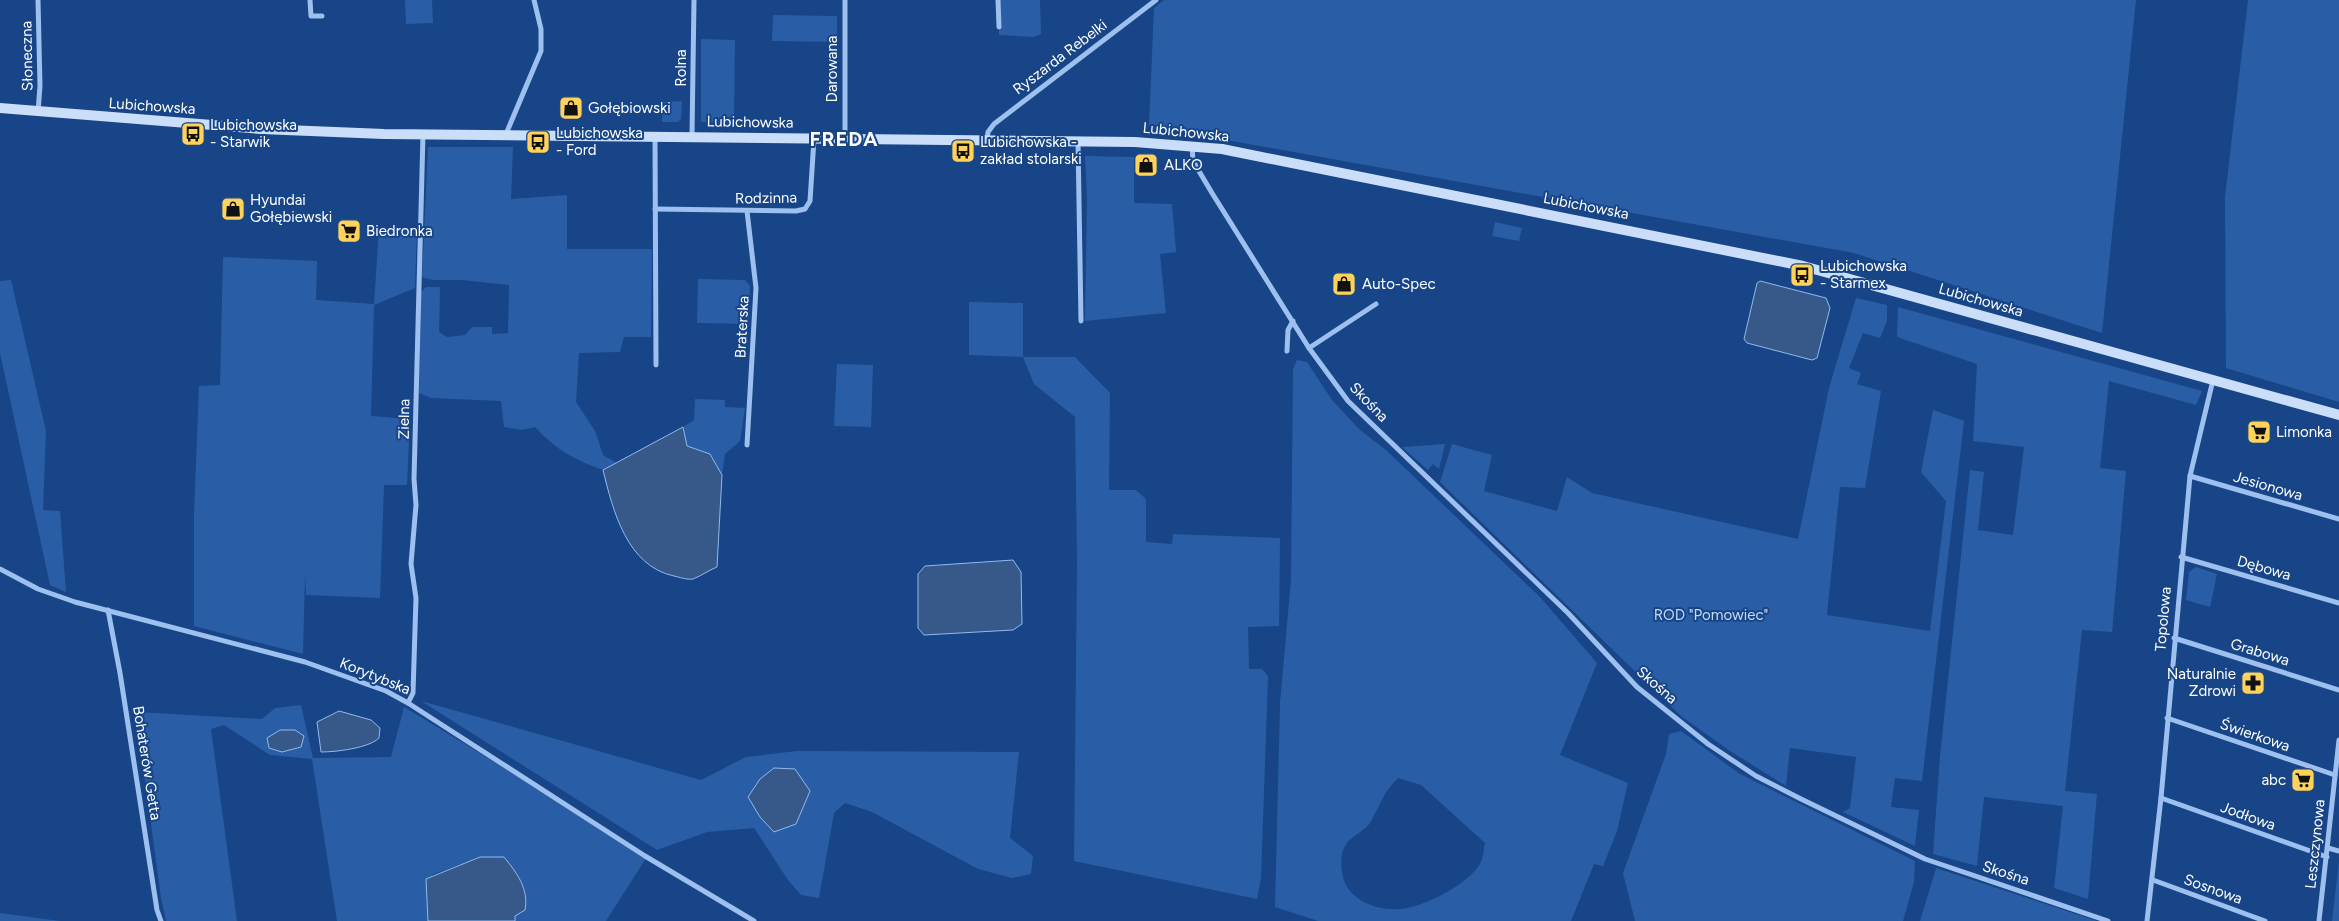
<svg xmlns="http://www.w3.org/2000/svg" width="2339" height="921" viewBox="0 0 2339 921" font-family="Figtree,sans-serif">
  <rect width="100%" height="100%" fill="#174587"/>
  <g fill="#295ea6" fill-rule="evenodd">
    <polygon points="405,0 432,0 433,23 406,24"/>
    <polygon points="999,0 1040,0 1041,34 1033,37 999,35"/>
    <polygon points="1164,0 2136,0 2102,333 1854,253 1149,126 1154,8"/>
    <polygon points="2248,0 2339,0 2339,402 2226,368 2225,197"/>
    <polygon points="773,15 837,16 837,42 772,41"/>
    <polygon points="701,39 735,40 734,123 701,122"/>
    <polygon points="682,101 681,119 678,122 662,122 663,102"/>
    <path d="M428 147H513L511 199 567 195V249H652L651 337H624L620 352 579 353 576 402 595 431 603 455 617 463 603 470C575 460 555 449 535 427L522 430 504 427 501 401 431 398 419 393 421 292 426 287H440L439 332 447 337 465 335 472 327H492V334L508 333 509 285 462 280H432L422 277Z"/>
    <polygon points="1085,156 1134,157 1134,203 1172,204 1176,252 1160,254 1166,313 1085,321 1087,198"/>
    <polygon points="1495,222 1522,228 1519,241 1492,236"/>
    <polygon points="379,228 417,229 415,288 374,305 371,416 410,419 407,485 384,485 380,598 306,595 305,574 303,654 194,626 194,513 199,386 220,385 223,257 317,261 316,300 374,304"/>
    <polygon points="698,279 745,280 750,286 749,324 697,323"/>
    <polygon points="11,280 46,431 43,510 60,511 66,592 50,585 0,353 0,281"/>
    <polygon points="1856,298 1887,305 1887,321 1880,338 1863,333 1849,368 1861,373 1857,384 1881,391 1865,488 1840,487 1827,615 1930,631 1946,501 1921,472 1933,410 1964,421 1922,781 1895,778 1891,807 1919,810 1915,846 1843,812 1850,808 1856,757 1790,748 1786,786 1730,751 1681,716 1440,482 1452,444 1492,455 1484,491 1557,511 1567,477 1592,493 1798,539 1829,388"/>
    <polygon points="969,302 1023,303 1023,357 1075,357 1110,393 1109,490 1136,490 1146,499 1146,542 1172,544 1173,534 1280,538 1279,626 1248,627 1249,669 1262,669 1268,676 1261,878 1257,899 1074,861 1077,563 1075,417 1034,384 1023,357 969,355"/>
    <polygon points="1898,307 2202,391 2196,405 2109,381 2100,468 2126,471 2112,632 2082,630 2065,791 2097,794 2088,899 2054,888 2063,806 1984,797 1977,866 1933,854 1940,756 1970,470 1984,472 1978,530 2013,535 2024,447 1973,441 1977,364 1897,337"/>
    <path d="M1297 360 1307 362 1332 400 1359 429 1387 451 1540 597 1597 663 1560 755 1628 783 1617 831 1603 866 1594 864 1571 921H1318L1275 907 1280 703 1291 579 1293 369ZM1398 778 1421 785 1485 843C1484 849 1483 857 1481 862 1470 884 1424 907 1400 909 1375 911 1345 899 1342 872 1341 864 1340 854 1345 846 1350 836 1364 832 1370 823 1380 806 1383 792 1398 778Z"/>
    <polygon points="837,364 873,365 871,427 834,426"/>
    <polygon points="695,399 725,400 725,407 745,408 740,441 725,454 722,475 710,454 687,446 683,427 694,420"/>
    <polygon points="1445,444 1439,469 1433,464 1428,470 1402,447"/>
    <polygon points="2196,567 2217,574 2210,607 2186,600 2189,572"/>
    <polygon points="421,701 701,780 746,757 797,751 1019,752 1010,838 1033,856 1031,874 1012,878 978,869 872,812 845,803 834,813 819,898 801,895 788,880 754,828 707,832 657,850"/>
    <polygon points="301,705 313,758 391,757 404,707 648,855 606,921 515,921 515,916 480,857 432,875 427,907 428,921 337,921 312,759 270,755 224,725 211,729 237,921 166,921 161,898 136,712 262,719 275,708"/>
    <polygon points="1681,731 1740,774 1915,861 1914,882 1903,921 1635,921 1623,873 1666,754 1669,734"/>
    <polygon points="2339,861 2339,921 2332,921"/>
    <polygon points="1936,868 2097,921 1920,921"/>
    <polygon points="0,913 60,921 0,921"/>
  </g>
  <g fill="#37598a" stroke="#90baf0">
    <polygon points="1760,281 1826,298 1830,308 1817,358 1812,360 1747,343 1744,339 1757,283"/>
    <path d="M683 427 687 446 710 454 722 475 717 567C709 570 701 576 693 579 687 580 679 577 674 576 627 566 613 511 603 470Z"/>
    <polygon points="1013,560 1021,572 1022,624 1013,630 924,635 918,628 918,574 925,566"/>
    <path d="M339 711 371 720 380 728 379 738C369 748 336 752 321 752L317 722Z"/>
    <polygon points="280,730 295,730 304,736 301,747 282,752 269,748 267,738"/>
    <polygon points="774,768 795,769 810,791 796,824 774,832 760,817 748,797 760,779"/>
    <path d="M480 857H504C517 873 529 889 525 910L515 916V921H428L426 879Z"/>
  </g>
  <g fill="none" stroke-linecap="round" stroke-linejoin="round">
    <g stroke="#9dc0ee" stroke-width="5">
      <polyline points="38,0 40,86 38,112"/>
      <polyline points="310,0 311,16 322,16"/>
      <polyline points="845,0 845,138"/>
      <polyline points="998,0 999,27"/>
      <polyline points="506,134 541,51 541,29 534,0"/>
      <polyline points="655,135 656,365"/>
      <polyline points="692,136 694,0"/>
      <polyline points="987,140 988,132 994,124 1156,0"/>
      <polyline points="1078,141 1081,321"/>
      <polyline points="1192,145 1193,161 1212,193 1309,348 1348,401 1568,613 1637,687 1708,744 1756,776 1801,799 1925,859 2108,921"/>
      <polyline points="655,209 796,211 805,209 810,201 814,139"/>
      <polyline points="747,211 756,288 747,445"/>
      <polyline points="1309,348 1376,304"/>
      <polyline points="1287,351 1288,330 1293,321"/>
      <polyline points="2190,476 2339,519"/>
      <polyline points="2181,557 2339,603"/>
      <polyline points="0,569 38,589 75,602 305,662 386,691 408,703 645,856 754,921"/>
      <polyline points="108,610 120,673 157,910 161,921"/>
      <polyline points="2174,638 2339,690"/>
      <polyline points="408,703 413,693 416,598 411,564 416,505 414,479 423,134"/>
      <polyline points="2167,718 2335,775"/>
      <polyline points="2161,798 2327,857"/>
      <polyline points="2328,848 2339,851"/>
      <polyline points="2153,880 2265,921"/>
      <polyline points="2147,921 2161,798 2190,476 2213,380"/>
      <polyline points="2319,921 2339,740"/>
    </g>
    <polyline stroke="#cadefa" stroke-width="10" points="0,108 261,129 384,134 1135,142 1222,149 1803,266 2339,415"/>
  </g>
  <defs>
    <g id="shop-square" transform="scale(1.25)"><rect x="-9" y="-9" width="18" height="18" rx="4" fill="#ffd35a" stroke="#174587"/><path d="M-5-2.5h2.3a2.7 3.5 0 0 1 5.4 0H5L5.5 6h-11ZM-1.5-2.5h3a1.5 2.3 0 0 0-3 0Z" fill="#111"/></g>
    <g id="bus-square" transform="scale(1.25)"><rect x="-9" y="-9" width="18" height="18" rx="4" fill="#ffd35a" stroke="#174587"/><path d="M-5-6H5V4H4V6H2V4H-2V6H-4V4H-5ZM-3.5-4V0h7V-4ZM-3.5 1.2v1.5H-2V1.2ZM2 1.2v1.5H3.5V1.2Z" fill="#111"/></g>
    <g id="supermarket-square" transform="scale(1.25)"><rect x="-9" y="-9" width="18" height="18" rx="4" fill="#ffd35a" stroke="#174587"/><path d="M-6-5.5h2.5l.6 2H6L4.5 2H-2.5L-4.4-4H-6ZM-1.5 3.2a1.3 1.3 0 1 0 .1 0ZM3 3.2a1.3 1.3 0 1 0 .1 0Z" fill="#111"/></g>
    <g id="pharmacy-square" transform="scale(1.25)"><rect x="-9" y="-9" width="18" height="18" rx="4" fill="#ffd35a" stroke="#174587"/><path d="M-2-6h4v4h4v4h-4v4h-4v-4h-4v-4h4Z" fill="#111"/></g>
  </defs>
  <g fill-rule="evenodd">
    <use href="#shop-square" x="571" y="108"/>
    <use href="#bus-square" x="193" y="134"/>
    <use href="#bus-square" x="538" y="142"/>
    <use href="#bus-square" x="963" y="151"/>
    <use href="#shop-square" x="1146" y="165"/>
    <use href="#shop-square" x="233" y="209"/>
    <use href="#supermarket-square" x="349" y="231"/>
    <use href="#bus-square" x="1802" y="275"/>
    <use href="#shop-square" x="1344" y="284"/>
    <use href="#supermarket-square" x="2259" y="432"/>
    <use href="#pharmacy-square" x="2253" y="683"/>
    <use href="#supermarket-square" x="2303" y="780"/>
  </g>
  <g text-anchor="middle" stroke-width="4" stroke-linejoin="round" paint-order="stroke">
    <g font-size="15" fill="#fff" stroke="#174587">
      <text transform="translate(27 56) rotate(-91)" y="5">Słoneczna</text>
      <text transform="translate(1060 57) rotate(-37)" y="5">Ryszarda Rebelki</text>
      <text transform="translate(681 68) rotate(-90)" y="5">Rolna</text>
      <text transform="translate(832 69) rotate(-90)" y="5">Darowana</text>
      <text transform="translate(152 106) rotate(4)" y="5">Lubichowska</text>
      <text transform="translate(750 122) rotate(1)" y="5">Lubichowska</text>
      <text transform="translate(1186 132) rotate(6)" y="5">Lubichowska</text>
      <text transform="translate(766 198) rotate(-1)" y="5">Rodzinna</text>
      <text transform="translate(1586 206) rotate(11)" y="5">Lubichowska</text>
      <text transform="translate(1981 300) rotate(16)" y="5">Lubichowska</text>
      <text transform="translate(742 327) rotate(-87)" y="5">Braterska</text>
      <text transform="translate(1369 402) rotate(46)" y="5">Skośna</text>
      <text transform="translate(404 419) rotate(-89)" y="5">Zielna</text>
      <text transform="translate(2268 486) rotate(16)" y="5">Jesionowa</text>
      <text transform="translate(2264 568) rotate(16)" y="5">Dębowa</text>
      <text transform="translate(2163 619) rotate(-85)" y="5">Topolowa</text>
      <text transform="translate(2260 652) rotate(17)" y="5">Grabowa</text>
      <text transform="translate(375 676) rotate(22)" y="5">Korytybska</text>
      <text transform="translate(1657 685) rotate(41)" y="5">Skośna</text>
      <text transform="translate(2255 735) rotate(19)" y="5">Świerkowa</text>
      <text transform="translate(147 763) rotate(81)" y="5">Bohaterów Getta</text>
      <text transform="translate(2248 816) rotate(20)" y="5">Jodłowa</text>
      <text transform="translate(2315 844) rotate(-84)" y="5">Leszczynowa</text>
      <text transform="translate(2006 873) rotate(18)" y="5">Skośna</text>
      <text transform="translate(2213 889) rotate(20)" y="5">Sosnowa</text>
    </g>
    <g font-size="15" fill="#fff" stroke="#174587" text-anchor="start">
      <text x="588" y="113">Gołębiowski</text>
      <text x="210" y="130">Lubichowska<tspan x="210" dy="17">- Starwik</tspan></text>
      <text x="556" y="138">Lubichowska<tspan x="556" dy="17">- Ford</tspan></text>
      <text x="980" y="147">Lubichowska -<tspan x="980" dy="17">zakład stolarski</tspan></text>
      <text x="1164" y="170">ALKO</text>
      <text x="250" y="205">Hyundai<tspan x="250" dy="17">Gołębiewski</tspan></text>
      <text x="366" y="236">Biedronka</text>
      <text x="1820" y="271">Lubichowska<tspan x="1820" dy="17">- Starmex</tspan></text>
      <text x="1362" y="289">Auto-Spec</text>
      <text x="2276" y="437">Limonka</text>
      <text x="2236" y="679" text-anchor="end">Naturalnie<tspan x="2236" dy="17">Zdrowi</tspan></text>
      <text x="2286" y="785" text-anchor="end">abc</text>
    </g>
    <g font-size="15" fill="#c3dbfa" stroke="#174587">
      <text x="1711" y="620">ROD "Pomowiec"</text>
    </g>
    <g font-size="20" font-weight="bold" letter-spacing="1" fill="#fff" stroke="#174587">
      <text x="844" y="146">FREDA</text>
    </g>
  </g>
</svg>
